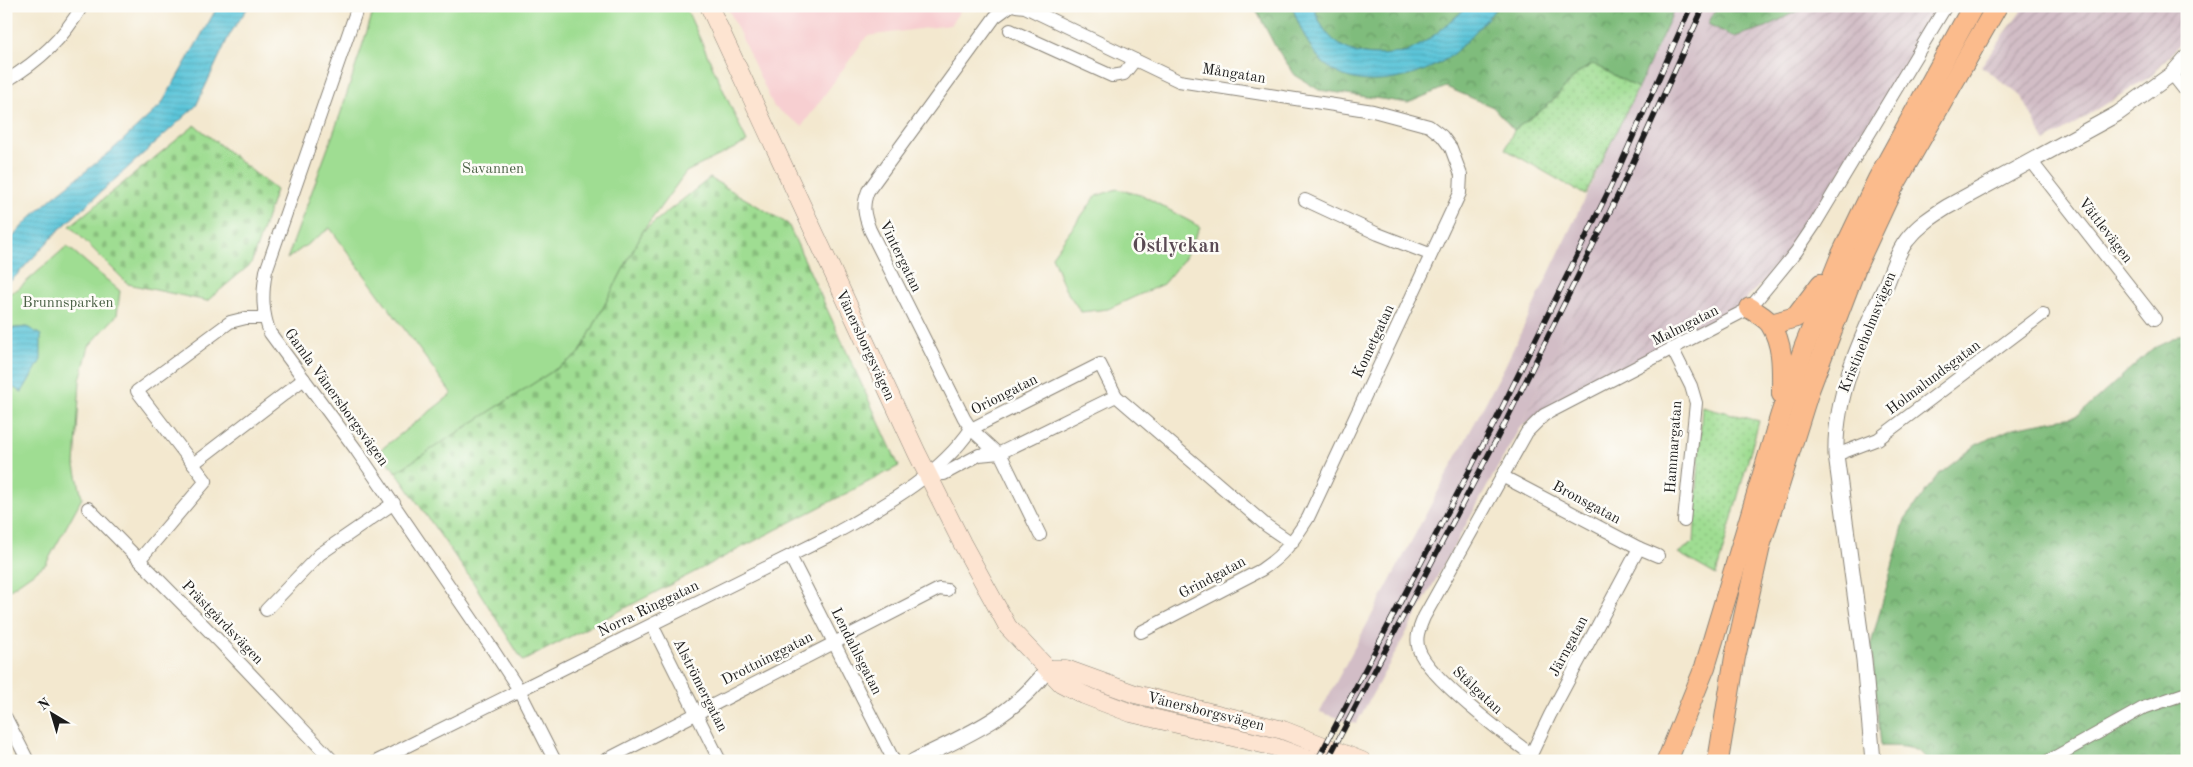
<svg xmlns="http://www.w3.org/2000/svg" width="2193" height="767" viewBox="0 0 2193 767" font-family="'Old Standard TT',serif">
  <defs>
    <pattern id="industrial-furrows" width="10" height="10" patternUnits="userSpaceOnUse" patternTransform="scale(1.25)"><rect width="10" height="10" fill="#d2bdc6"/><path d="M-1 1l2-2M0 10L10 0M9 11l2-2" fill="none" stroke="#b4a2aa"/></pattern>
    <pattern id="grass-dots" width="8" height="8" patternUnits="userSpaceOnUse" patternTransform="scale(1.25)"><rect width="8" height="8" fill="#9fdd92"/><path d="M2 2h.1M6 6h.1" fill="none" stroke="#88bd7d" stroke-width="1.8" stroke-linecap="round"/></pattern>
    <pattern id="forest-crowns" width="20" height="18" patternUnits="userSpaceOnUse" patternTransform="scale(1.25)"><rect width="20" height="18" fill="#7fbc7c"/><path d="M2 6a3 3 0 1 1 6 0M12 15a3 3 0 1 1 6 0" fill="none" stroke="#679865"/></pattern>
    <pattern id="cemetery-stones" width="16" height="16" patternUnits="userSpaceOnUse" patternTransform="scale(1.25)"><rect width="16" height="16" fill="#9fdd92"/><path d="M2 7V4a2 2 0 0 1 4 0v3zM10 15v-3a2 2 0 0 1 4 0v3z" fill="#88bd7d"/></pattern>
    <pattern id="water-rules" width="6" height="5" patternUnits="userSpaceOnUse" patternTransform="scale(1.25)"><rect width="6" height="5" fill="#5cc5d9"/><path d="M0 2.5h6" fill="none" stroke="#4fa9ba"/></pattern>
  </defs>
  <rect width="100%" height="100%" fill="#fdfcf7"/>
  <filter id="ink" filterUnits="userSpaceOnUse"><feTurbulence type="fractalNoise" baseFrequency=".02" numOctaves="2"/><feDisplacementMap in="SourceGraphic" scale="10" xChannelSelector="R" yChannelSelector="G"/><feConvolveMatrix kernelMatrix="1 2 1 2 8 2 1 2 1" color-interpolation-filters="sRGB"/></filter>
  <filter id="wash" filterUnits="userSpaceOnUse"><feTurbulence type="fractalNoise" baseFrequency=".0096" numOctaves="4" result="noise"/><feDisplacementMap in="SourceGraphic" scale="20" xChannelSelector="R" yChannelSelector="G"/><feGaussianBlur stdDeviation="1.12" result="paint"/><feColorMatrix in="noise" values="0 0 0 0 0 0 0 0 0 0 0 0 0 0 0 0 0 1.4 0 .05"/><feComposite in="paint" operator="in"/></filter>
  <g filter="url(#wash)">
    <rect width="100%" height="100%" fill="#f3e8cf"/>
    <polygon fill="#f7cfd1" points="727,6 964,6 950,25 867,36 802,126 774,107"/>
    <g fill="url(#industrial-furrows)">
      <polygon points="1807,6 1943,6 1790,254 1737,308 1520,427 1708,24 1734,37 1766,27"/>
      <polygon points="2025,6 2187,6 2187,36 2151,76 2045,142 2022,97 1981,66"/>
    </g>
    <polygon fill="#d2bdc6" points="1676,6 1711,6 1716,9 1520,427 1356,724 1320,712 1504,368"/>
    <g fill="url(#grass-dots)" stroke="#5e7c57">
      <polygon points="1593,63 1638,88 1585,195 1505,149 1514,130 1547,106 1579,72"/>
      <polygon points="1702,406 1759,421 1716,575 1678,553 1694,542"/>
    </g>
    <g fill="url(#forest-crowns)" stroke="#4e6c4c">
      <path d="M1254 6H1292C1301 29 1311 55 1332 69 1339 74 1350 76 1358 79L1468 36 1498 6H1676L1638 88 1593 64 1579 72 1547 106 1514 130 1493 107 1446 87 1408 103 1319 90 1295 75 1275 46Z"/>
      <path d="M1374 6H1468C1453 19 1425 46 1407 52 1384 59 1340 56 1326 34 1321 26 1318 17 1315 9Z"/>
      <polygon points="1768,6 1807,6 1766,27 1734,37 1708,24 1716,9 1747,12"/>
      <path d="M2187 332V761H1927C1920 744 1896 747 1881 746L1871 644 1905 519 1937 476 1976 445 2013 428 2078 416 2152 349Z"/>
    </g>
    <g fill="url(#cemetery-stones)" stroke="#5e7c57">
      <polygon points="195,125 276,190 251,264 207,301 128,284 70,226"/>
      <polygon points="710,178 788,224 899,466 523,661 473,582 396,472 579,354 643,231"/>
    </g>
    <g fill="#9fdd92" stroke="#5e7c57">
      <polygon points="375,6 685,6 747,142 686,172 643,231 579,354 396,472 379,451 452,394 330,228 287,259 340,115"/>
      <polygon points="1117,189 1144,196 1200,227 1184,259 1163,284 1108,309 1081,312 1065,289 1052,256 1096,196"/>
      <polygon points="67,246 120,291 117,315 89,346 80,380 75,466 82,498 46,564 6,592 6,384 22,392 27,327 6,329 6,295 18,289"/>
    </g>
    <g fill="url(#water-rules)" stroke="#3c707a">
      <polygon points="218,6 249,6 230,34 196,106 58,231 14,278 6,284 6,245 26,222 53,197 110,152 161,105"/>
      <path d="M1292 6H1314C1324 44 1353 59 1390 54 1396 53 1404 54 1409 51 1431 40 1450 22 1468 6H1498C1488 18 1456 54 1445 60 1414 79 1365 91 1332 70 1311 56 1300 28 1292 6Z"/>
      <polygon points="1711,6 1768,6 1748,12"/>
      <polygon points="27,327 41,335 41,360 22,392 6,384 6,329"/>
    </g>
  </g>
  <g filter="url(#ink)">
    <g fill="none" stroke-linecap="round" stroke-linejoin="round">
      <g stroke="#888276" stroke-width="14">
        <g id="minor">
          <path d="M358 6 266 271C262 294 262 312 270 333L357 451 493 650 519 690 555 761"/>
          <path d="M1016 6 1025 7 1179 81 1373 111 1429 126 1442 136 1451 148 1461 175 1460 193 1308 518C1294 540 1283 556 1261 570L1141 632"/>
          <polyline points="1010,30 1112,76 1124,74 1135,60"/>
          <polyline points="2172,74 2187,93"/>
          <path d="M6 81C39 61 63 39 82 6"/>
          <polyline points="2032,162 2155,319"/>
          <polyline points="1305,200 1378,234 1427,253"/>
          <polyline points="1673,350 1691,386 1696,403 1684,521"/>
          <path d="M997 453 971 429 964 418 870 230C864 215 862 206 868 191L995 17 1010 6"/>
          <polyline points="1000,453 1040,535"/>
          <polyline points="1836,455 1878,439 2043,314"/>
          <polyline points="193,464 304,379"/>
          <polyline points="928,475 944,474 979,455 1000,453 1116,396"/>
          <polyline points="1502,476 1639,548 1658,556"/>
          <polyline points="88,508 220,642 333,761"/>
          <polyline points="790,556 894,761"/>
          <polyline points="140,559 206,481 137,391 230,322 246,318 264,318"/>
          <polyline points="266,610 320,554 394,503"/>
          <polyline points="652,625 720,761"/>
          <polyline points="6,718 28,761"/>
          <path d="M1531 754C1506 736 1428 677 1419 650 1415 638 1419 629 1424 617L1527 432 1544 415 1750 308 1796 252 1815 224 1946 6"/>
          <path d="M377 761 834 534C883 506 938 477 971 429L1100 364 1116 396 1267 526 1292 543"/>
          <polyline points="604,761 939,589 947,590"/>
          <polyline points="1528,761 1550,715 1639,548"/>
          <polyline points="2048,761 2143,708 2187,693"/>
        </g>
      </g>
      <g stroke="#888276" stroke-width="17">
        <g id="tertiary">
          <path d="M914 761C968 734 1010 719 1048 669"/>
          <path d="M1873 761 1864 660 1836 455C1834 395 1861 339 1886 285 1892 271 1897 252 1907 240 1918 226 1931 217 1947 207L2117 114 2172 74 2187 57"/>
        </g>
      </g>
      <g stroke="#888276" stroke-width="19">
        <g id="secondary">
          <polyline points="709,6 917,453 962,543 1008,627 1061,683 1084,695 1131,713 1275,747 1313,761"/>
          <polyline points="1048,669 1066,669 1135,694 1283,730 1362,761"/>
        </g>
      </g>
      <g stroke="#888276" stroke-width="22">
        <g id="trunk">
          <path d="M1750 308C1756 313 1767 318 1771 325 1784 346 1782 371 1782 394"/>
          <polyline points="1771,324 1796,317 1821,284"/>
          <polyline points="1667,761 1705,667 1781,414 1804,348 1841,256 1878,179 1973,6"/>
          <polyline points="1718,761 1735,657 1760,546 1809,390 1857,264 1892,189 1997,6"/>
        </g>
      </g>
      <use href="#minor" stroke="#fff" stroke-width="12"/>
      <use href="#tertiary" stroke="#fff" stroke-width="15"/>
      <use href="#secondary" stroke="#fde4d1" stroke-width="18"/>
      <use href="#trunk" stroke="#fbbb8c" stroke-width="20"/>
      <g stroke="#1c1c1c" stroke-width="5.5">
        <g id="rail">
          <polyline points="1317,761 1496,420 1611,186 1691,6"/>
          <polyline points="1327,761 1504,425 1620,191 1704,6"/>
        </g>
      </g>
      <use href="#rail" stroke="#fdfcf7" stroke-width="4" stroke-dasharray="11" stroke-linecap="butt"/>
    </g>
  </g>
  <g text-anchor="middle" stroke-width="5" stroke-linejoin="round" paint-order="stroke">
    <g font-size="15" fill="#1c1c1c" stroke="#fdfcf7">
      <text transform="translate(1234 73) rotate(9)" y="5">Mångatan</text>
      <text transform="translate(2106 230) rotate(52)" y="5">Vättlevägen</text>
      <text transform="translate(901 256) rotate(64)" y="5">Vintergatan</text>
      <text transform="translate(1685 325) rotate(-27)" y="5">Malmgatan</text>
      <text transform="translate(1867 332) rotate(-68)" y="5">Kristineholmsvägen</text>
      <text transform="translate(1373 341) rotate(-65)" y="5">Kometgatan</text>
      <text transform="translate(866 345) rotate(65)" y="5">Vänersborgsvägen</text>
      <text transform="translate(1933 377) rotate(-37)" y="5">Holmalundsgatan</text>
      <text transform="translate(1004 394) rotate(-27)" y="5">Oriongatan</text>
      <text transform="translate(337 397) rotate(54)" y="5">Gamla Vänersborgsvägen</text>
      <text transform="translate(1673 447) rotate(-86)" y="5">Hammargatan</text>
      <text transform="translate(1587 502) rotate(28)" y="5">Bronsgatan</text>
      <text transform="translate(1212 577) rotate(-28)" y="5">Grindgatan</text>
      <text transform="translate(648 608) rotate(-26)" y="5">Norra Ringgatan</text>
      <text transform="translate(223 622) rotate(46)" y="5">Prästgårdsvägen</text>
      <text transform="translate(1568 646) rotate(-62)" y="5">Järngatan</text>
      <text transform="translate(857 651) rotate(63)" y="5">Lendahlsgatan</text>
      <text transform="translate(767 658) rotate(-27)" y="5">Drottninggatan</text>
      <text transform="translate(701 685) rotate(63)" y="5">Alströmergatan</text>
      <text transform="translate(1478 690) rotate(43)" y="5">Stålgatan</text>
      <text transform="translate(1206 711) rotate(14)" y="5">Vänersborgsvägen</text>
    </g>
    <g font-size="15" fill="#4a6045" stroke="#fdfcf7">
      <text x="493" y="173">Savannen</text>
      <text x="68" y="307">Brunnsparken</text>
    </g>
    <g font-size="20" font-weight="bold" fill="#5a4a54" stroke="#fdfcf7">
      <text x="1176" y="252">Östlyckan</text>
    </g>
  </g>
  <rect width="2193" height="767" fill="none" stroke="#fdfcf7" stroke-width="25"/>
  <g transform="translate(52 714) rotate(322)" stroke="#fdfcf7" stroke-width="4" paint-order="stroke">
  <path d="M0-4L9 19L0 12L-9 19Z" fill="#1c1c1c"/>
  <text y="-8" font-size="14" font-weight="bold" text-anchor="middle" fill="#1c1c1c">N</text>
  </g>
</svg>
